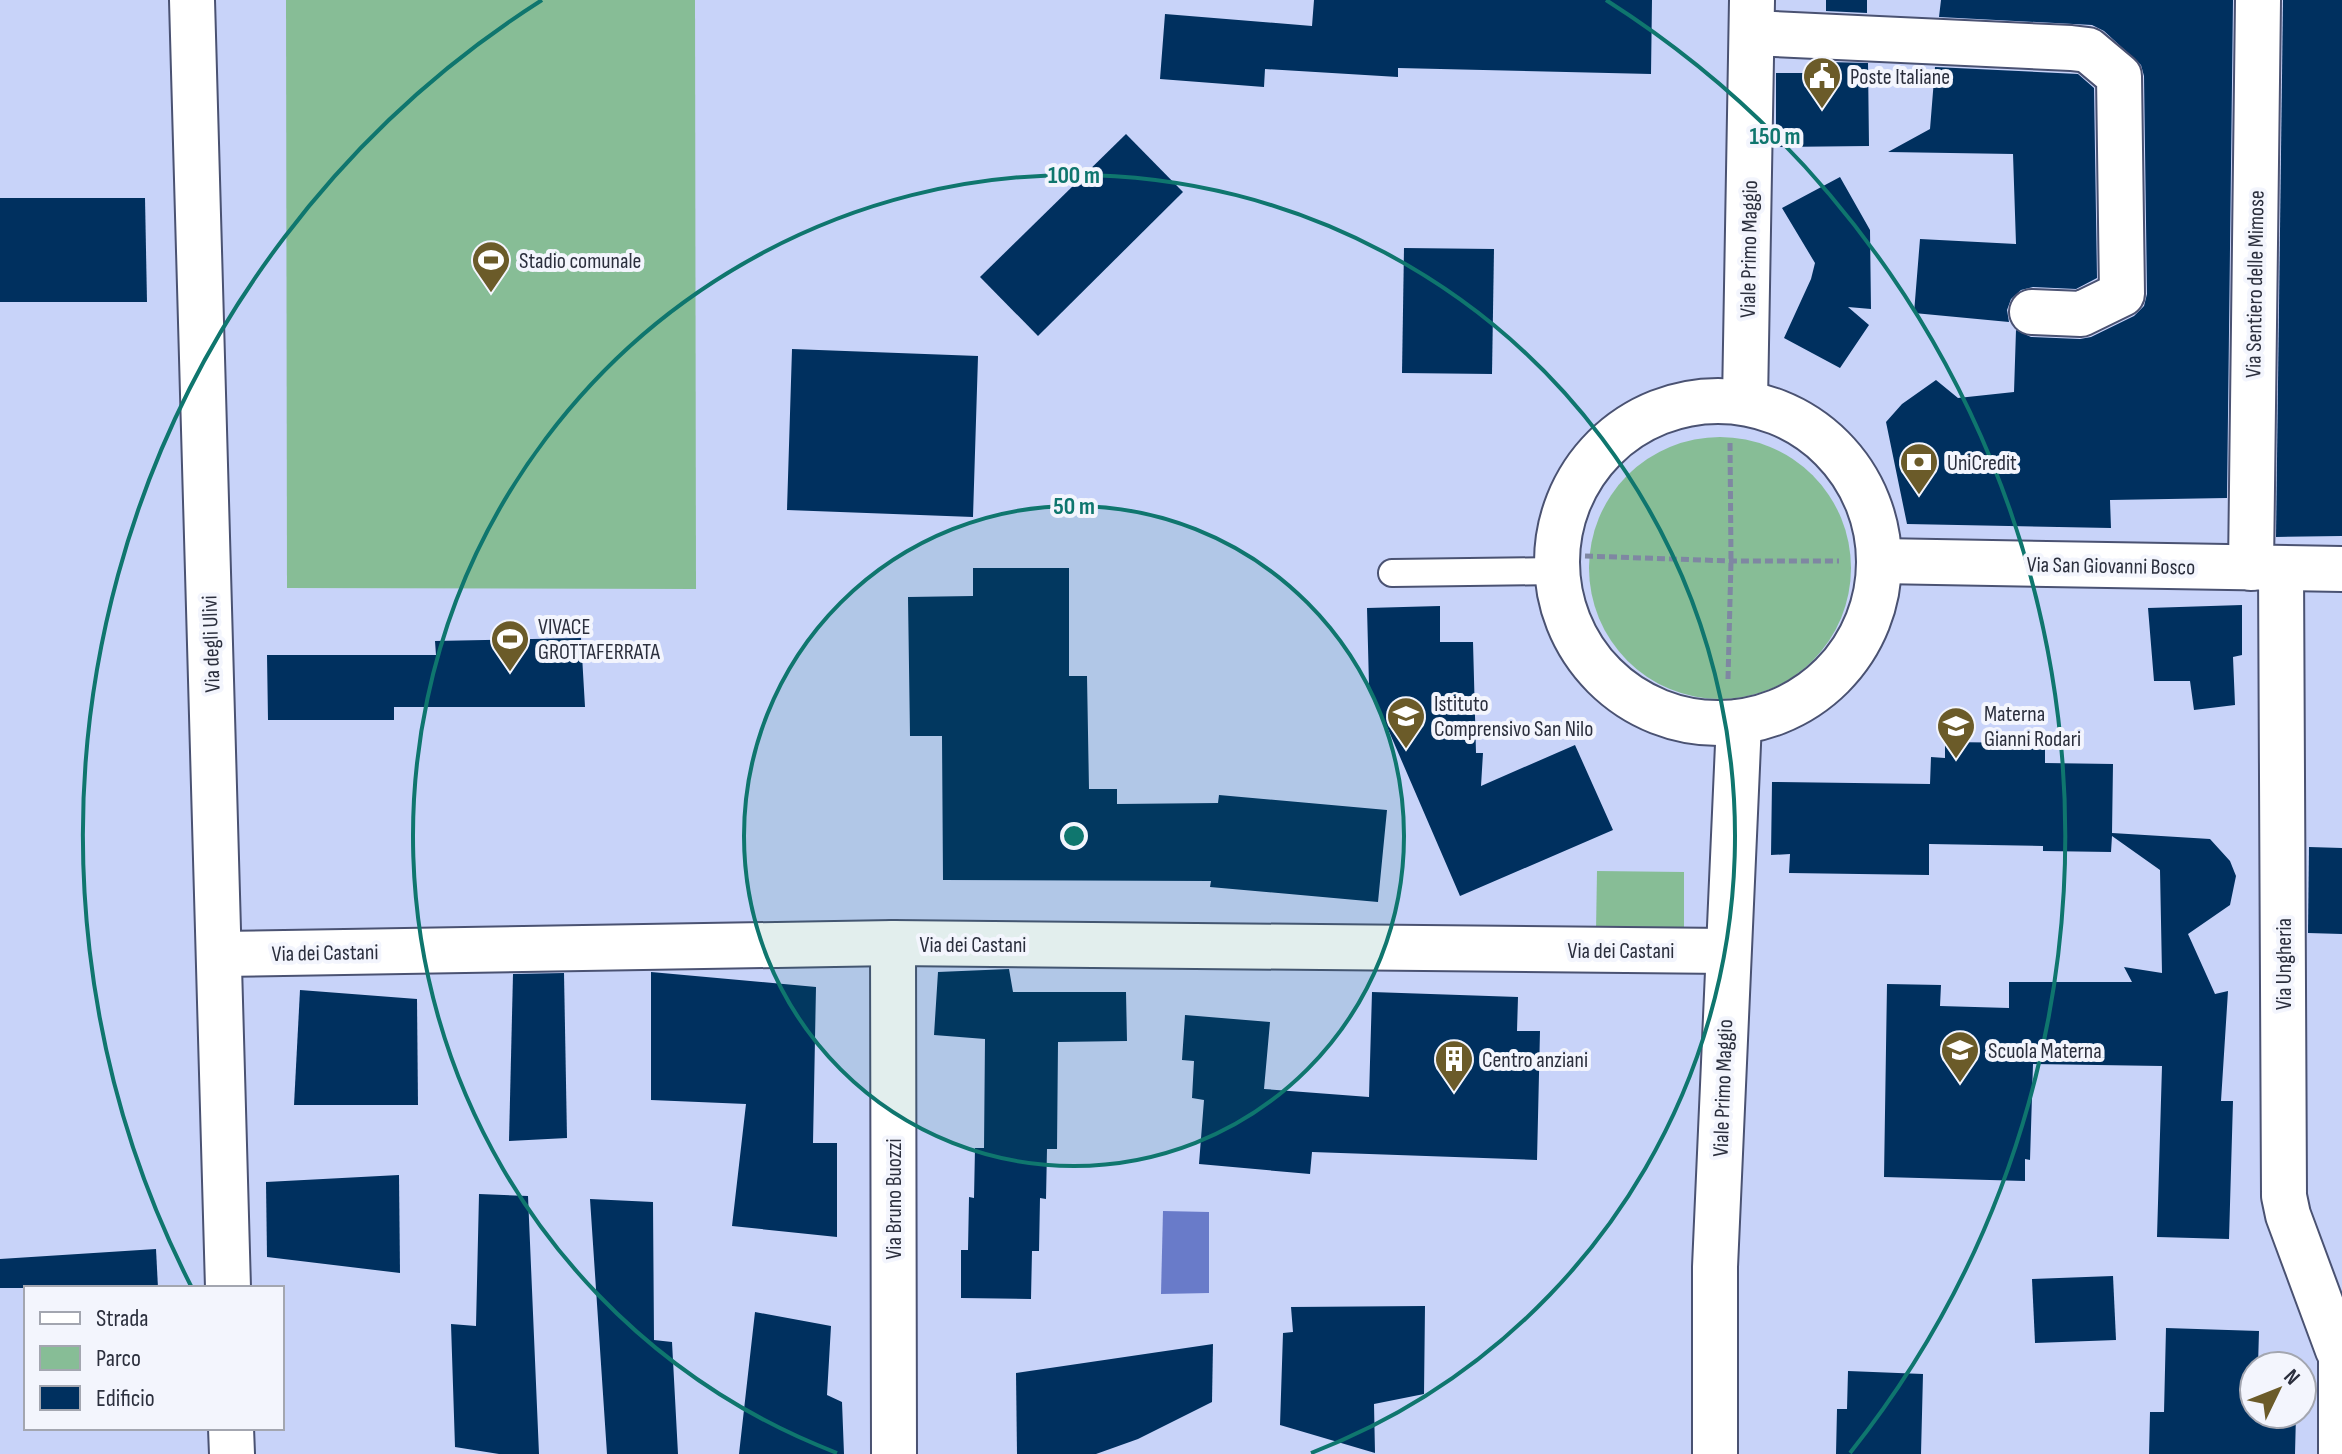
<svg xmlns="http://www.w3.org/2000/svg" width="2342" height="1454" viewBox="0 0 2342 1454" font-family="'Sofia Sans Condensed',sans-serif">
  <rect width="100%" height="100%" fill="#c8d3f9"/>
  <g fill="#87bd96">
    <polygon points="286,0 695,0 696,589 287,588"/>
    <circle cx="1720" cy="568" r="131"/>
    <polygon points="1597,871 1684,872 1684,931 1596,931"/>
  </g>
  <polygon fill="#697bc9" points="1163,1211 1209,1212 1209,1293 1161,1294"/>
  <g fill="#00305f">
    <polygon points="1314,0 1652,0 1651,74 1398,68 1398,77 1265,69 1264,87 1160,79 1165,14 1312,26"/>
    <polygon points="1826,0 1867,0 1867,13 1826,11"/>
    <polygon points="1941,0 2233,0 2227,498 2110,500 2111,528 1907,524 1886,422 1902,404 1936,380 1958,398 2014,392 2016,330 2031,337 2080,339 2091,337 2134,316 2144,306 2147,294 2144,76 2141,65 2104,31 2092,25 1939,17"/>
    <polygon points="2283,0 2342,0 2342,536 2276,537"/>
    <polygon points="1828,62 1868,63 1869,146 1776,147 1776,73 1828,73"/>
    <polygon points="1935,67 2078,74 2094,88 2097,278 2076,289 2033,287 2021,290 2011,299 2007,310 2009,322 1914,313 1920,239 2016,244 2013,154 1888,152 1930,129"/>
    <polygon points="1126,134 1183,192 1038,336 980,277"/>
    <polygon points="1840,177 1870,230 1871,309 1848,307 1869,325 1840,368 1784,338 1811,279 1815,263 1782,208"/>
    <polygon points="0,198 145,198 147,302 0,302"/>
    <polygon points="1404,248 1494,249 1492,374 1402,373"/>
    <polygon points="792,349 978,356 973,517 787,510"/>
    <polygon points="973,568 1069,568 1069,676 1087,676 1089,789 1117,789 1117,804 1218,803 1219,795 1387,810 1378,902 1210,887 1211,881 943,880 942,736 910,736 908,597 973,596"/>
    <polygon points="2242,605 2242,655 2233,657 2235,705 2194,710 2190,681 2154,681 2148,608"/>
    <polygon points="1440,606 1440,642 1473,642 1476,753 1483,753 1481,786 1575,745 1613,830 1460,896 1369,685 1367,608"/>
    <polygon points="581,638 585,707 394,707 394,720 268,720 267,655 436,655 435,641"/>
    <polygon points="1945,742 2045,743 2045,763 2113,764 2112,833 2210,839 2230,861 2236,876 2230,905 2188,934 2215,994 2228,991 2221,1101 2233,1101 2229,1239 2157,1237 2162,1066 2033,1064 2030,1160 2025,1159 2025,1181 1884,1177 1887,984 1941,985 1940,1006 2009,1008 2009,982 2132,982 2124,967 2162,973 2160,870 2112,836 2111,852 2043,851 2043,846 1929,844 1929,875 1789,873 1790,854 1771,855 1772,782 1930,784 1931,757 1945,758"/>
    <polygon points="2309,847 2342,848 2342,934 2308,933"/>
    <polygon points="1009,969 1013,992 1126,992 1127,1041 1058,1042 1057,1149 1047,1149 1046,1199 1040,1198 1039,1251 1032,1251 1031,1299 961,1298 961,1250 968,1250 969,1197 974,1198 975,1148 984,1148 985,1039 934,1035 938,972"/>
    <polygon points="651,972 816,987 813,1143 837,1143 837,1237 732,1226 746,1104 651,1100"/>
    <polygon points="564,973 567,1138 509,1141 513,974"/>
    <polygon points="300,990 417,999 418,1105 294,1105"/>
    <polygon points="1372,992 1518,997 1517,1031 1540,1031 1537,1160 1312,1152 1310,1174 1199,1164 1204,1100 1192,1098 1194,1061 1182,1060 1185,1015 1270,1022 1264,1089 1369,1097"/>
    <polygon points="399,1175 400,1273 267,1257 266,1182"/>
    <polygon points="479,1194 528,1196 539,1454 499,1454 455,1447 451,1324 476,1326"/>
    <polygon points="590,1199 653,1202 654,1340 672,1342 678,1454 607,1454"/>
    <polygon points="156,1249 158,1288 0,1288 0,1259"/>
    <polygon points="2113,1276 2116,1340 2035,1343 2032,1279"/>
    <polygon points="1425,1306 1424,1394 1374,1404 1375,1453 1280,1425 1283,1333 1293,1332 1291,1307"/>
    <polygon points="755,1312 831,1326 827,1395 842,1402 844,1454 739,1454"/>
    <polygon points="2166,1328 2259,1331 2258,1366 2254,1366 2254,1414 2296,1414 2295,1454 2149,1454 2150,1412 2164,1412"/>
    <polygon points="1213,1344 1212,1402 1138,1439 1096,1454 1017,1454 1016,1373"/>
    <polygon points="1848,1371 1923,1374 1921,1454 1836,1454 1837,1409 1847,1409"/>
  </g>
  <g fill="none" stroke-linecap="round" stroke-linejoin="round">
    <g stroke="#4a5272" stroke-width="30">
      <polyline id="service" points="1392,573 1556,571"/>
    </g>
    <g stroke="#4a5272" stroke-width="42">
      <polyline id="pedestrian" points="2338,1350 2338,1454"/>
    </g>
    <g stroke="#4a5272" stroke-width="48">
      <g id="minor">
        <polyline points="192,0 228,1288"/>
        <polyline points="1752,33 2071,48 2088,50 2119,76 2122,294 2081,314 2032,312"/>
        <circle cx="1718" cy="562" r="161"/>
        <polyline points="1745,402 1752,0"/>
        <polyline points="1880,561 2342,569"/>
        <polyline points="2251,568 2258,0"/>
        <polyline points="2281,568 2284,1196 2288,1215 2338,1350"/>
        <polyline points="893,943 894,1454"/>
        <polyline points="219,954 893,943 1728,951"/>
        <polyline points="231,1428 232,1454"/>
        <polyline points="1715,1454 1715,1267 1739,722"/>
      </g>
    </g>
    <g stroke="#7f87a2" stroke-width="5" stroke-dasharray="8 4" stroke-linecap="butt">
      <polyline points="1585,556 1731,561 1839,561"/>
      <polyline points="1728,679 1731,561 1730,441"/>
    </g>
    <use href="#service" stroke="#fff" stroke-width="26"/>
    <use href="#pedestrian" stroke="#fff" stroke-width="38"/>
    <use href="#minor" stroke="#fff" stroke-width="44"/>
  </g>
  <circle cx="1074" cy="836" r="330" fill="#0f766e" fill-opacity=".12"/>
  <g fill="none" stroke="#0f766e" stroke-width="4">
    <circle cx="1074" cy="836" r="330"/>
    <path d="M837 1453A661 661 0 1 1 1311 1453"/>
    <path d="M191 1286A991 991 0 0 1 542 0M1606 0A991 991 0 0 1 1850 1453"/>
  </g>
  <defs>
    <g id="civic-pin" transform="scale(2)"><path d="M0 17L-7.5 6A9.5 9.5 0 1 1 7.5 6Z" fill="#6b5b29" stroke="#f3f5fd"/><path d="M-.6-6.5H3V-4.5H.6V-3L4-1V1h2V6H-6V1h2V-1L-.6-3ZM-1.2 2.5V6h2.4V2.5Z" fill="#fff"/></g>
    <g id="stadium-pin" transform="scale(2)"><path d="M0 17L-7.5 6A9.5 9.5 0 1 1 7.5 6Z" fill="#6b5b29" stroke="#f3f5fd"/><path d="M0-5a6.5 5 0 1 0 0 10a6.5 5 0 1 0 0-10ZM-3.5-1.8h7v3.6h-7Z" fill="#fff"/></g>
    <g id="bank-pin" transform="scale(2)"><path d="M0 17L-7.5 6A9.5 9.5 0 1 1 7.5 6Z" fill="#6b5b29" stroke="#f3f5fd"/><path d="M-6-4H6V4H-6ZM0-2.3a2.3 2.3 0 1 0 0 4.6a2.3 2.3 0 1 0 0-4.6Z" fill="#fff"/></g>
    <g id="school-pin" transform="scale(2)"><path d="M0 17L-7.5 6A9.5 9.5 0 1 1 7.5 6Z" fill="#6b5b29" stroke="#f3f5fd"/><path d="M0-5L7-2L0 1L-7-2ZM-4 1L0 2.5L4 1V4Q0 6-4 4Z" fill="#fff"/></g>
    <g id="building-pin" transform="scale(2)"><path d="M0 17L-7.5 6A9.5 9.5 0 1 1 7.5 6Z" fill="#6b5b29" stroke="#f3f5fd"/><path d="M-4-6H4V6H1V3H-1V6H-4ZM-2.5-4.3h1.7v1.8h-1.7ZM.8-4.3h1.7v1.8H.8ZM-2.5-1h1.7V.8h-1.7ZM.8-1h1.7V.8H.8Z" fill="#fff"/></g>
  </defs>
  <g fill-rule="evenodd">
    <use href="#civic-pin" x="1822" y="76"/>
    <use href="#stadium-pin" x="491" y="260"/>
    <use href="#bank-pin" x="1919" y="462"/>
    <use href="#stadium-pin" x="510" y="639"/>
    <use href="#school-pin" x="1406" y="716"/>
    <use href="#school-pin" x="1956" y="726"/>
    <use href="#school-pin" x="1960" y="1050"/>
    <use href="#building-pin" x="1454" y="1059"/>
  </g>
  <g text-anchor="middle" stroke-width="8" stroke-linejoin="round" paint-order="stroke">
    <g font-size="22" fill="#2b2f3d" stroke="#f3f5fd" text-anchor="start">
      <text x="1850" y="84">Poste Italiane</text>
      <text x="519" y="268">Stadio comunale</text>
      <text x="1947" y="470">UniCredit</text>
      <text x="538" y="634">VIVACE<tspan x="538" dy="25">GROTTAFERRATA</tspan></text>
      <text x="1434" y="711">Istituto<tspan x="1434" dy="25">Comprensivo San Nilo</tspan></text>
      <text x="1984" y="721">Materna<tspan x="1984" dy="25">Gianni Rodari</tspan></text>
      <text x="1988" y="1058">Scuola Materna</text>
      <text x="1482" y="1067">Centro anziani</text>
    </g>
    <g font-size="22" fill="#2b2f3d" stroke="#f3f5fd">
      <text transform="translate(1748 249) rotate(-89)" y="8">Viale Primo Maggio</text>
      <text transform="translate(2254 284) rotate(-89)" y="8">Via Sentiero delle Mimose</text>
      <text transform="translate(2111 565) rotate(1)" y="8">Via San Giovanni Bosco</text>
      <text transform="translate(210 644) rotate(-92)" y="8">Via degli Ulivi</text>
      <text x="973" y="952">Via dei Castani</text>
      <text x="1621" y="958">Via dei Castani</text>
      <text transform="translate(325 952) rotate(-1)" y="8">Via dei Castani</text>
      <text transform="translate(2283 964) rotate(-90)" y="8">Via Ungheria</text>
      <text transform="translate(1722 1088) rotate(-88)" y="8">Viale Primo Maggio</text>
      <text transform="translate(893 1199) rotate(-90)" y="8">Via Bruno Buozzi</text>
    </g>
  </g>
  <circle cx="1074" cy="836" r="12" fill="#0f766e" stroke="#f3f5fd" stroke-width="4"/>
  <g font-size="24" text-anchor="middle" font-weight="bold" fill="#0f766e" stroke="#f3f5fd" stroke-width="8" stroke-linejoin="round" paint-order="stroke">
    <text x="1775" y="144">150 m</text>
    <text x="1074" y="183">100 m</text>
    <text x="1074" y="514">50 m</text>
  </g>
  <rect x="24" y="1286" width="260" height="144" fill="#f3f5fd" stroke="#a3a6b0" stroke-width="2"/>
  <rect x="40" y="1312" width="40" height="12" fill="#ffffff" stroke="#a3a6b0" stroke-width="2"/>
  <text x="96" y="1326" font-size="24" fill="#2b2f3d">Strada</text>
  <rect x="40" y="1346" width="40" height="24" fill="#87bd96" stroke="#a3a6b0" stroke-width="2"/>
  <text x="96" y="1366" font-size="24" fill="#2b2f3d">Parco</text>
  <rect x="40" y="1386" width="40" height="24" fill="#00305f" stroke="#a3a6b0" stroke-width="2"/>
  <text x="96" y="1406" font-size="24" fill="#2b2f3d">Edificio</text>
  <g transform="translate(2278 1390) rotate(47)"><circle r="38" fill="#f3f5fd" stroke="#a3a6b0" stroke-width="2"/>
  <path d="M0-6L14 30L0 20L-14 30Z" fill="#6b5b29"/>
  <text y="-12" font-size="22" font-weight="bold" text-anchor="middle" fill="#2b2f3d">N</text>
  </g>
</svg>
